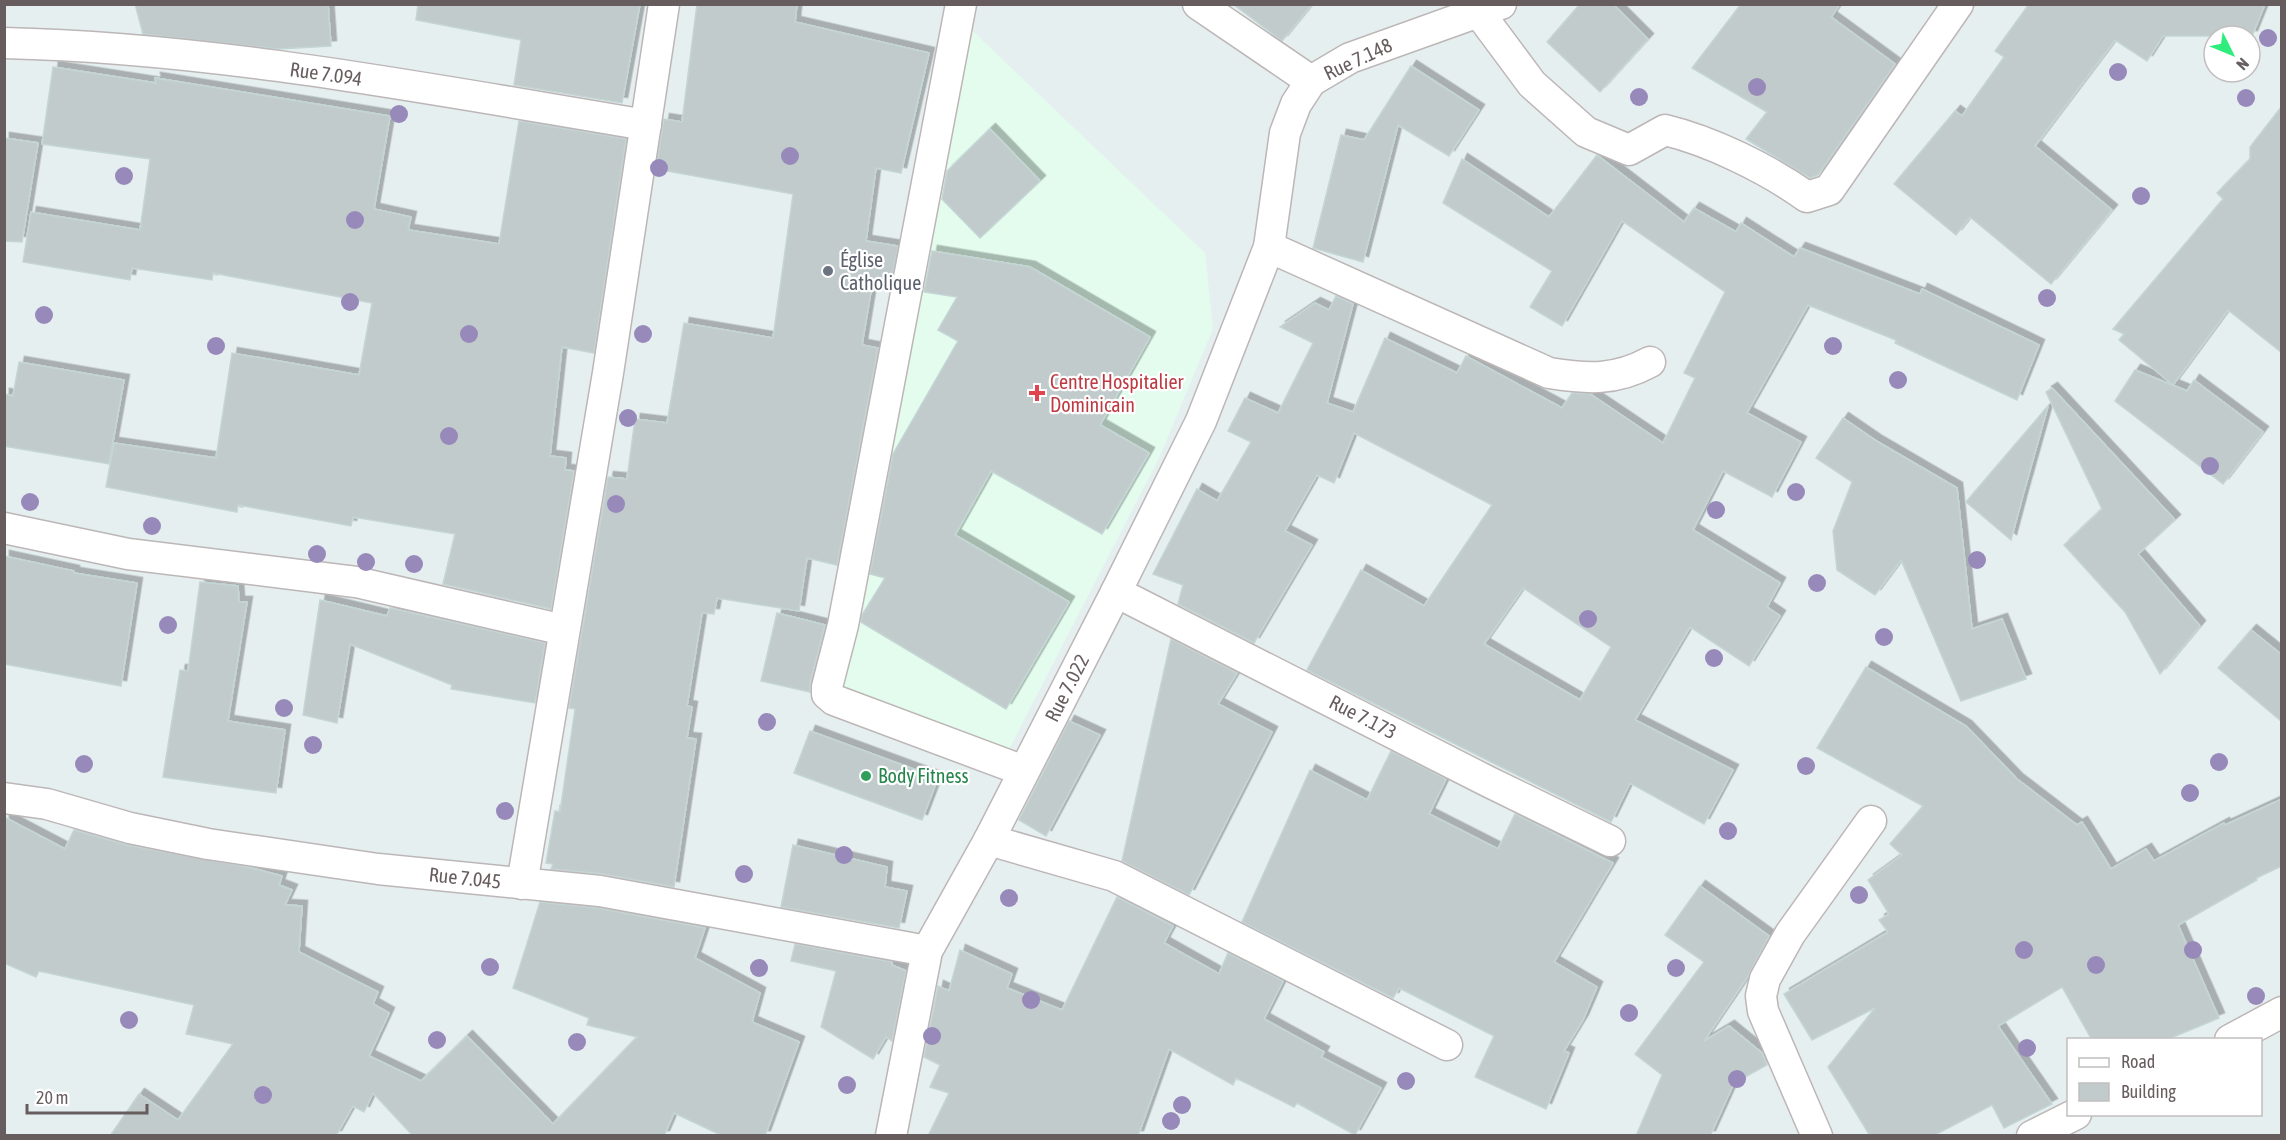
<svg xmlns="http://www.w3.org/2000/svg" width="2286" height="1140" viewBox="0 0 2286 1140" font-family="'Asap Condensed',sans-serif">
  <defs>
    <filter id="shadow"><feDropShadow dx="5.5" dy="-5.5" stdDeviation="0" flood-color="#0004"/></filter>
  </defs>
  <rect width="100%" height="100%" fill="#e6eff0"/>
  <polygon fill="#e3fcee" points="958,17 1205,253 1213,329 1159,458 1007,753 831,694"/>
  <g fill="#c2cbcb" stroke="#c4d5d5" stroke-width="1.5" fill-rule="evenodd" filter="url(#shadow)">
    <polygon points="135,4 328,4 331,46 279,49 143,34"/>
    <polygon points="418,4 640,4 622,103 514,85 521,40 416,20"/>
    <polygon points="697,4 797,4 795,22 929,53 901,173 876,168 866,241 898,246 890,287 872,285 862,345 878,348 837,565 807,558 799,611 717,598 714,614 702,613 687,706 692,707 687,738 696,739 674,887 603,874 551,869 553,864 546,863 555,811 560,812 575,709 569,708 608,477 627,479 635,419 667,423 684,323 773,338 793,194 656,169 664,119 682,122"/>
    <polygon points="1233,4 1312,4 1282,41"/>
    <polygon points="1580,4 1613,4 1648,39 1600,92 1547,42"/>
    <polygon points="1741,4 1840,4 1831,17 1895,64 1818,175 1810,178 1746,139 1767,112 1692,68"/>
    <polygon points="2029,4 2265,4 2252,36 2163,36 2147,61 2115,40 2035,146 2112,210 2051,284 1970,217 1956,235 1894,184 1955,111 1962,116 2004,57 1995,51"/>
    <polygon points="1411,66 1479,110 1449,156 1398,125 1363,262 1313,248 1341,135 1364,140"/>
    <polygon points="53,67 156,83 155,78 390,116 374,209 411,217 408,230 499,244 519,121 626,139 594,353 562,347 550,456 566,458 565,470 574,471 551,609 443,584 455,534 353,517 351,526 238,505 237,512 106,487 114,443 216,458 232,353 359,375 372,303 213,273 212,280 132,268 130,280 23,262 31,212 140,230 150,159 42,144"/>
    <polygon points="2282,106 2282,353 2228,310 2173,385 2119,340 2124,334 2113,329 2223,199 2217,193 2250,159 2250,147"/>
    <polygon points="990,129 1040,181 980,238 942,199 947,171"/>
    <polygon points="4,138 38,143 22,242 4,241"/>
    <path d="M1597 155 1684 222 1694 208 1736 232 1741 223 1794 257 1800 248 1920 294 1922 289 2039 345 2017 400 1895 343 1896 340 1808 305 1747 413 1801 442 1772 497 1723 471 1693 530 1780 583 1767 607 1780 616 1749 666 1690 627 1635 720 1733 770 1704 824 1630 783 1611 822 1307 670 1361 570 1424 606 1492 505 1354 433 1334 483 1317 475 1285 531 1312 545 1254 643 1178 604 1183 585 1153 574 1197 489 1217 501 1251 442 1228 431 1245 398 1278 413 1313 343 1280 327 1315 303 1329 310 1336 296 1353 304 1327 403 1353 412 1385 338 1457 373 1466 356 1562 408 1572 393 1590 394 1663 443 1695 378 1684 373 1725 292 1622 221 1562 326 1530 307 1552 271 1443 203 1462 159 1549 217ZM1523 588 1611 647 1580 700 1484 644Z"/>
    <polygon points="932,251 1030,267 1150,337 1100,425 1149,453 1102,534 991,471 955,535 1069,602 1006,709 861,622 862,615 885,578 870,574 893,454 958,341 938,330 957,297 924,292"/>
    <polygon points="19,362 124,380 109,464 4,446 4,394 13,396"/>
    <polygon points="2135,370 2187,391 2194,380 2263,432 2223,484 2115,401"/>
    <polygon points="2052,388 2175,520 2138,554 2200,626 2160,674 2125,612 2064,545 2102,509 2046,392"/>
    <polygon points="2048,406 2023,495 2011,540 1966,502"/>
    <polygon points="1843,418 1878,442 1957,488 1972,629 2002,619 2026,679 1961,701 1901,560 1875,595 1837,570 1833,531 1852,482 1816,458"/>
    <polygon points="4,556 74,571 74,573 137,583 121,686 4,664"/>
    <polygon points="200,582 238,586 239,602 247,602 228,721 285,730 276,793 163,777 180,670 188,671"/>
    <polygon points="320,600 387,616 390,608 545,643 535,703 451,689 452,685 350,644 337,723 303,715"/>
    <polygon points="777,613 825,625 810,683 810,692 761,681"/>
    <polygon points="2251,630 2282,655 2282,722 2218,668"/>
    <polygon points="1171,639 1237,673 1218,704 1272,732 1189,895 1122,861"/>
    <polygon points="1866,667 1966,726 2017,779 2077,825 2082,822 2111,869 2146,849 2154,861 2224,823 2225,825 2282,799 2282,866 2256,878 2257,880 2178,925 2219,1018 2166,1040 2092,1040 2062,987 1998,1026 2052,1104 2004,1128 1992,1105 1933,1136 1870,1136 1828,1067 1875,1008 1812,1040 1784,994 1888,932 1879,920 1889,914 1868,880 1902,855 1890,844 1923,806 1817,748"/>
    <polygon points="1069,721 1100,735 1046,836 1019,820"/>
    <polygon points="810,731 938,778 922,820 794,773"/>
    <polygon points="1391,751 1446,779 1429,814 1498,849 1515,814 1613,863 1554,962 1597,987 1583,1020 1564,1051 1569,1053 1546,1109 1475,1077 1494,1036 1399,988 1393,998 1242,922 1310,770 1367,800"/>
    <polygon points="4,817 65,849 74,830 127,845 248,867 282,876 279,885 292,890 285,905 302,906 299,952 378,992 373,1004 389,1013 369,1056 421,1081 467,1036 553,1124 637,1037 587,1025 589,1018 513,988 540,902 598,908 705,928 695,958 760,993 752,1022 799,1042 765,1136 723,1136 674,1113 664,1136 413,1136 373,1093 364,1112 353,1106 336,1136 110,1136 139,1094 178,1120 233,1044 186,1034 194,1005 39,971 36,977 4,963"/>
    <polygon points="793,845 887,867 885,887 907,891 899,928 781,907"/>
    <polygon points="1700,886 1769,936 1748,976 1704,1041 1729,1026 1762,1053 1767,1065 1734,1083 1710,1136 1636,1136 1662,1075 1635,1054 1704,962 1665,935"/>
    <polygon points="1117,897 1173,926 1164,943 1219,974 1228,953 1283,981 1264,1019 1324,1052 1321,1057 1381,1088 1355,1135 1297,1103 1294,1107 1236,1078 1233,1085 1169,1049 1138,1136 928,1136 949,1093 930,1087 940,1065 924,1057 938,986 949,991 960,950 1012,974 1007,988 1062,1010"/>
    <polygon points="795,944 892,962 892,965 906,971 892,1041 886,1037 873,1059 821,1027 836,971 791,961"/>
  </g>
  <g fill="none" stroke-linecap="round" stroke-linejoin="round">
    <g stroke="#bdb6b6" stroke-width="33">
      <g id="minor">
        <polyline points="961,4 843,625 827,687 827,694 834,700 1024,771"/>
        <polyline points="1198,4 1311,81"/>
        <path d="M1480 14 1532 84 1586 132 1629 150 1665 130C1711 141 1768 169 1807 197L1829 190 1958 4"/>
        <path d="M4 43C220 48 434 90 646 125"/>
        <path d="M1269 247 1549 373C1588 379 1615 381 1650 362"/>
        <polyline points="4,528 128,554 356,582 564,630"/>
        <polyline points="1116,592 1487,781 1610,841"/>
        <polyline points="4,798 47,804 130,828 208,844 378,869 600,891 927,951"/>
        <polyline points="989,840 1114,876 1447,1045"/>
        <polyline points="522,884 608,373 664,4"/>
        <polyline points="2230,1040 2282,1012"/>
        <polyline points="891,1136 927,951 989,840 1116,592 1201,421 1269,247 1285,133 1296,104 1311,81 1350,58 1501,4"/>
        <polyline points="1817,1136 1763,1011 1761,996 1765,979 1790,934 1871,821"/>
        <polyline points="2032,1136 2076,1114"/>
      </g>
    </g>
    <use href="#minor" stroke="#fff" stroke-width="30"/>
  </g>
  <g fill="#9789ba">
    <circle cx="2268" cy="38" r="9"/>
    <circle cx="2118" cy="72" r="9"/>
    <circle cx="1757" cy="87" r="9"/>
    <circle cx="1639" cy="97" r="9"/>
    <circle cx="2246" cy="98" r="9"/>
    <circle cx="399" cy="114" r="9"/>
    <circle cx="790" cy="156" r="9"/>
    <circle cx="659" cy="168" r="9"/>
    <circle cx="124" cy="176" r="9"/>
    <circle cx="2141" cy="196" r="9"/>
    <circle cx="355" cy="220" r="9"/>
    <circle cx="2047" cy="298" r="9"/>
    <circle cx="350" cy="302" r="9"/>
    <circle cx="44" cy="315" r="9"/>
    <circle cx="469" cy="334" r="9"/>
    <circle cx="643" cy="334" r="9"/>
    <circle cx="216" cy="346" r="9"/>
    <circle cx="1833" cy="346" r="9"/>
    <circle cx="1898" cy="380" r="9"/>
    <circle cx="628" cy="418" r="9"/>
    <circle cx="449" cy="436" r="9"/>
    <circle cx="2210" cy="466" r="9"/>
    <circle cx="1796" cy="492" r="9"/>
    <circle cx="30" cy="502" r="9"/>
    <circle cx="616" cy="504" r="9"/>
    <circle cx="1716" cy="510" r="9"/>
    <circle cx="152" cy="526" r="9"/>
    <circle cx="317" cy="554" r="9"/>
    <circle cx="1977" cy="560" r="9"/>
    <circle cx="366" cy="562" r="9"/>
    <circle cx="414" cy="564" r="9"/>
    <circle cx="1817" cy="583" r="9"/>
    <circle cx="1588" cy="619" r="9"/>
    <circle cx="168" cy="625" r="9"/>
    <circle cx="1884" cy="637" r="9"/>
    <circle cx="1714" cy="658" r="9"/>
    <circle cx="284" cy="708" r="9"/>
    <circle cx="767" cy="722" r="9"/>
    <circle cx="313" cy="745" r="9"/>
    <circle cx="2219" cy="762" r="9"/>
    <circle cx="84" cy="764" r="9"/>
    <circle cx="1806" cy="766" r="9"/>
    <circle cx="2190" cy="793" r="9"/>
    <circle cx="505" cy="811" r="9"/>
    <circle cx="1728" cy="831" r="9"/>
    <circle cx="844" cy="855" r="9"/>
    <circle cx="744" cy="874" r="9"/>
    <circle cx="1859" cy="895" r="9"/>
    <circle cx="1009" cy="898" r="9"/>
    <circle cx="2024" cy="950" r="9"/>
    <circle cx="2193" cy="950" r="9"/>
    <circle cx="2096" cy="965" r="9"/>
    <circle cx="490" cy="967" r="9"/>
    <circle cx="759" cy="968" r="9"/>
    <circle cx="1676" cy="968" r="9"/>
    <circle cx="2256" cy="996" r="9"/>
    <circle cx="1031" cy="1000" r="9"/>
    <circle cx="1629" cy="1013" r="9"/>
    <circle cx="129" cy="1020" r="9"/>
    <circle cx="932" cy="1036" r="9"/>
    <circle cx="437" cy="1040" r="9"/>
    <circle cx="577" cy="1042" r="9"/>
    <circle cx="2027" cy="1048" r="9"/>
    <circle cx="1737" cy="1079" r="9"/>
    <circle cx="1406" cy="1081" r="9"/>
    <circle cx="847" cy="1085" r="9"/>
    <circle cx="263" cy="1095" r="9"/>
    <circle cx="1182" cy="1105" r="9"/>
    <circle cx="1171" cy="1121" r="9"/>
  </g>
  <circle fill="#6b7280" stroke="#fff" stroke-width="2" cx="828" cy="271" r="6"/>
  <path fill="#e0444e" stroke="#fff" stroke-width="2" d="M1034 384h6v6h6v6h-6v6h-6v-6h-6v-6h6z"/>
  <circle fill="#2e9e5b" stroke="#fff" stroke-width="2" cx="866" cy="776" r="6"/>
  <g text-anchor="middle" stroke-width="4.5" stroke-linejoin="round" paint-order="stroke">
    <g font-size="20" fill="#675d5e" stroke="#fff">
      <text transform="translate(1358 59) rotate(-25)" y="7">Rue 7.148</text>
      <text transform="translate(326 74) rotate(8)" y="7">Rue 7.094</text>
      <text transform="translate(1067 688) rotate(-63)" y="7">Rue 7.022</text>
      <text transform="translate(1363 717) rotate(27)" y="7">Rue 7.173</text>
      <text transform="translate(465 878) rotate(6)" y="7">Rue 7.045</text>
    </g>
    <g font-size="20" fill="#5b616d" stroke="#fff" text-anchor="start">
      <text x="840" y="267">Église<tspan x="840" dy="23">Catholique</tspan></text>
    </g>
    <g font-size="20" fill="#be3a42" stroke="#fff" text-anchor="start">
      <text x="1050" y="389">Centre Hospitalier<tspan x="1050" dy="23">Dominicain</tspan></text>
    </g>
    <g font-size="20" fill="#27864d" stroke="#fff" text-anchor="start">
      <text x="878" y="783">Body Fitness</text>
    </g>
  </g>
  <rect width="2286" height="1140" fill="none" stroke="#675d5e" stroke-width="12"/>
  <rect x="2067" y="1038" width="195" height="78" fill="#ffffff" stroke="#c2bebf" stroke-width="1.5"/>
  <rect x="2079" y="1058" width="30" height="9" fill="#ffffff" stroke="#c2bebf" stroke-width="1.5"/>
  <text x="2121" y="1068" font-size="18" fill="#675d5e">Road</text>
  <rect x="2079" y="1083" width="30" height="18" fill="#c2cbcb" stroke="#c2bebf" stroke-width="1.5"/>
  <text x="2121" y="1098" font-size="18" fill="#675d5e">Building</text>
  <g transform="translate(2232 54) rotate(133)"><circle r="28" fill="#ffffff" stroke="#c2bebf" stroke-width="1.5"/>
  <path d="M0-4.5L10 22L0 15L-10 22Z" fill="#2fed7d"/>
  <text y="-9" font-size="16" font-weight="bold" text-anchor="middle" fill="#675d5e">N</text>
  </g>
  <path d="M27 1104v9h120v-9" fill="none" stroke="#675d5e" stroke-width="3"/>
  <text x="36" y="1104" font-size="18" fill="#675d5e" stroke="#ffffff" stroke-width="4.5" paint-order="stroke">20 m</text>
</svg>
